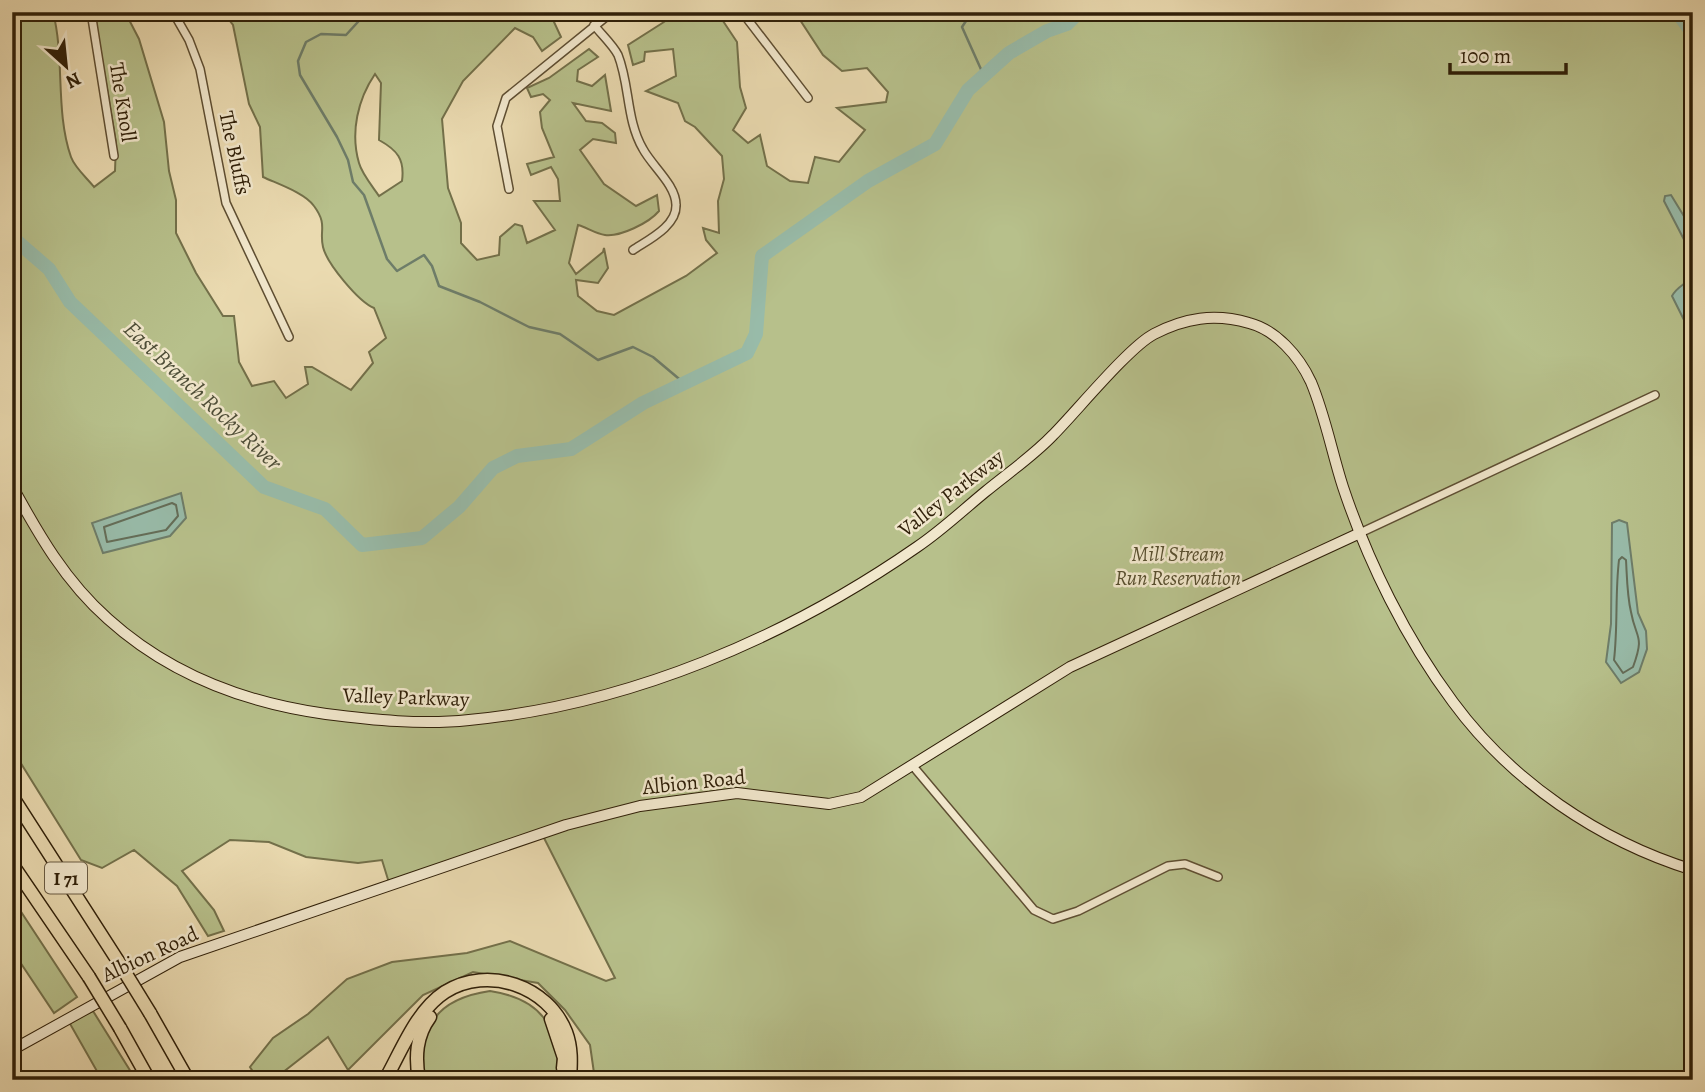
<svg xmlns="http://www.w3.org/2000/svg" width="1705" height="1092" viewBox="0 0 1705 1092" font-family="Alegreya,serif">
  <rect width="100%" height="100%" fill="#eadab0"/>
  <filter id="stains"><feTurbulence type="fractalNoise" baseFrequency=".00286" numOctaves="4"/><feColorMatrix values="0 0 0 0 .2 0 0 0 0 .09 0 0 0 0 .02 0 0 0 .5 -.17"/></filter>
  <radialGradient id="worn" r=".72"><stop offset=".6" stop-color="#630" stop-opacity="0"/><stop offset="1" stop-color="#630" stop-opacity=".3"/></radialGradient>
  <g fill="#b7c08b" stroke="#73704a" stroke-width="2" fill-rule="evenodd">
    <path d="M12 12H53C65 59 55 111 71 157 75 168 87 178 94 187L115 171 116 143 96 23 102 12H125L139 39 164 122 169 171 176 200V233L196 273 223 316H234L239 362 252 386 274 381 286 398 308 384 305 367H312L351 390 373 363 369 352 386 338 374 308C359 302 327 264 323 247 319 230 328 225 314 206 305 193 278 184 263 177L260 127 249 104 233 25 223 12H555L554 22 561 37 542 51 533 37 515 28 463 81 442 119 448 188 461 223V243L477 260 499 255 500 237 515 224 522 226 527 243 555 230 534 201H560L558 179 551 167 531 175 527 164 554 157 542 128 540 112 550 100 543 94 531 97 527 88 549 78 589 49 598 57 578 70 577 81 592 86 605 75 611 111 573 103 586 121 602 123 615 133 616 143 593 139 580 150 604 184 636 206 657 195 659 211C649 223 620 237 605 235 596 234 586 227 578 225L569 263 576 274 603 252 604 248 608 268 598 283 576 280 578 296 597 311 614 315 686 276 717 253 706 240 703 228 719 233 718 201 724 179 722 156 695 127 685 121 678 103 646 91 676 76 673 49 645 52 644 61 633 65 628 45 664 22 659 12H717L737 42 740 87 746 108 733 130 748 143 760 135 767 166 790 181 808 183 815 157 839 162 865 130 837 108 886 102 888 92 867 68 842 71 823 55 800 20 790 12H1693V1080H595L590 1045 565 1010 538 983 473 972 423 995 348 1070 328 1037 273 1080H258L250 1067 273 1038 308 1014 347 979 392 962 467 953 510 941 606 981 615 978 542 834 390 886 382 860 358 863 306 857 269 842 230 840 182 871 214 910 224 931 208 936 177 886 134 850 102 868 81 860 12 749ZM375 74 381 83 379 140C397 150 405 159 402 181L379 196C373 187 362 174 359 163 350 132 358 99 375 74Z"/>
    <polygon points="12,898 77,997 54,1013 12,950"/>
    <path d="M490 991C543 999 560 1028 558 1080H423C419 1027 435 999 490 991Z"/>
    <polygon points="93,1011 136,1080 102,1080 69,1022"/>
  </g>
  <g fill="#98bba9" stroke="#6e7d69" stroke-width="2">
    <polygon points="1671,195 1693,231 1693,257 1664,201 1665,196"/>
    <path d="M1693 275V326L1684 320 1672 296C1677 286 1687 284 1693 275Z"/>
    <polygon points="181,493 186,518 170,536 103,553 92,523"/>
    <polygon points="1619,520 1627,523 1638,613 1646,631 1647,649 1639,672 1621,683 1606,662 1611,624 1612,523"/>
  </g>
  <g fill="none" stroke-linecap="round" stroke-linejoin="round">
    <g stroke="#646d58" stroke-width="2">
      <polygon points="172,503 176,505 178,516 166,530 107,542 104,527"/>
      <path d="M1622 557 1626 560C1627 577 1627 595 1631 612 1636 640 1645 634 1633 667L1623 673 1614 660C1618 626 1615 593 1619 560Z"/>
    </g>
    <g stroke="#6e7d69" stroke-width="2.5">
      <polyline points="367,12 346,35 321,34 306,42 298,61 300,75 337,137 348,160 353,182 364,195 387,259 397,271 424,255 432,266 439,286 480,302 529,327 560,334 598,360 633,347 653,357 684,383"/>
      <polyline points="972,12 962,27 984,76"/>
    </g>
    <g stroke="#98bba9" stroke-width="14">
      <polyline points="1677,12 1693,34"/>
      <polyline points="12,237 49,269 70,302 264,487 325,509 362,545 422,538 459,507 493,468 517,456 571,449 643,403 747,353 756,334 762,256 868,181 935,144 968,90 1009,53 1047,31 1067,24 1079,12"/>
    </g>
    <g stroke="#5e4e32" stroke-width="10">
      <g id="street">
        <polyline points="91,12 114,156"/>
        <polyline points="173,12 189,40 200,69 226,203 289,337"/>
        <polyline points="742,12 808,98"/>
        <path d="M594 25C601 34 613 45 618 55 630 85 626 120 643 149 652 166 676 185 676 205 677 226 648 240 633 250"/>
        <polyline points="509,189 497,126 506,98 612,12"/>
        <polyline points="1360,533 1655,395"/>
        <polyline points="912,765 1034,910 1053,919 1078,911 1168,866 1185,864 1218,877"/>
      </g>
    </g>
    <g stroke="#2f1f08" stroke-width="12">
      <g id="secondary">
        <path d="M12 486C39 535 65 581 108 619 169 674 246 703 326 714 373 720 422 725 469 720 629 705 786 638 917 547 941 531 963 510 985 492 1008 473 1033 456 1053 435 1076 412 1129 347 1154 334 1185 318 1214 313 1249 323 1276 330 1299 356 1311 382 1325 415 1332 453 1343 487 1368 562 1406 639 1453 702 1511 781 1599 841 1693 870"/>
        <polyline points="12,1050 180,957 566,825 640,806 737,793 829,804 861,797 1070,667 1360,533"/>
      </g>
    </g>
    <g stroke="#2f1f08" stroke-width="15">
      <g id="highway">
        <polyline points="12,796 118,961"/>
        <polyline points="12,864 89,977"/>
        <polyline points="150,1013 188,1080"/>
        <polyline points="551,1019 564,1058 563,1068"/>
        <polyline points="120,1028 149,1080"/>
        <path d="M385 1080C402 1050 416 1011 445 992 488 965 548 986 566 1032 572 1048 571 1063 570 1080"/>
        <path d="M419 1080C415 1057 416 1036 430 1017"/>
      </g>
    </g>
    <use href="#street" stroke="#f1e7cc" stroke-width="7"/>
    <use href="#secondary" stroke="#f1e7cc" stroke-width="10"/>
    <use href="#highway" stroke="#eadab0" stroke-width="12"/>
    <g stroke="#2f1f08" stroke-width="15" stroke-linecap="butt">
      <g id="highway-bridge">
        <polyline points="118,961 150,1013"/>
        <polyline points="89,977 120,1028"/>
      </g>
    </g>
    <use href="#highway-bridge" stroke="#eadab0" stroke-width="12"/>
  </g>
  <g text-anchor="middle" stroke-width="5" stroke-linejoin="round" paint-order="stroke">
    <rect fill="#f1e7cc" stroke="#695b43" stroke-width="2" x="45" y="862.5" width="42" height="31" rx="5"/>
    <g font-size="19" font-weight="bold" fill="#2f1f08">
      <text x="66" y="885">I 71</text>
    </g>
    <g font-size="21" fill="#2f1f08" stroke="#f1e7cc">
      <text transform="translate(123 102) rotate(81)" y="7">The Knoll</text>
      <text transform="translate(235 153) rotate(78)" y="7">The Bluffs</text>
      <text transform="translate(951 493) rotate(-38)" y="7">Valley Parkway</text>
      <text transform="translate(406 697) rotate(2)" y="7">Valley Parkway</text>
      <text transform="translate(694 782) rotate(-6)" y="7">Albion Road</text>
      <text transform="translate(150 954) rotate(-25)" y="7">Albion Road</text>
    </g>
    <g font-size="21" font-style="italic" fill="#584f2f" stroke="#f1e7cc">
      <text x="1178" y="561">Mill Stream<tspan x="1178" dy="24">Run Reservation</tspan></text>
    </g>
    <g font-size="23" font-style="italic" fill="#4e4e38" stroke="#f1e7cc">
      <text transform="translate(203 395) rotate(43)" y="8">East Branch Rocky River</text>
    </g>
  </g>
  <rect width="1705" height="1092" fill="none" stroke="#eadab0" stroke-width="42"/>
  <rect x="14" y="14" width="1677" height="1064" fill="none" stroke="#2f1f08" stroke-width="3.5"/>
  <rect x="21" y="21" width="1663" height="1050" fill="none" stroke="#2f1f08" stroke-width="2"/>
  <g transform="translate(66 66) rotate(153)" stroke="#f1e7cc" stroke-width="5" paint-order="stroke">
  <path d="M0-5L12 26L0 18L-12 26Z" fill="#2f1f08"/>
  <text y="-10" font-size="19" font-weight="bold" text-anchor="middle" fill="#2f1f08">N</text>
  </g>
  <path d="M1450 63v10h116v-10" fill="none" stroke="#2f1f08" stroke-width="3.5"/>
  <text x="1460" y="63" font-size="21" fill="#2f1f08" stroke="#f1e7cc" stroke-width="5" paint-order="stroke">100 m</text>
  <rect width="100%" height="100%" filter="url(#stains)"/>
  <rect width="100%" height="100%" fill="url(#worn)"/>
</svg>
